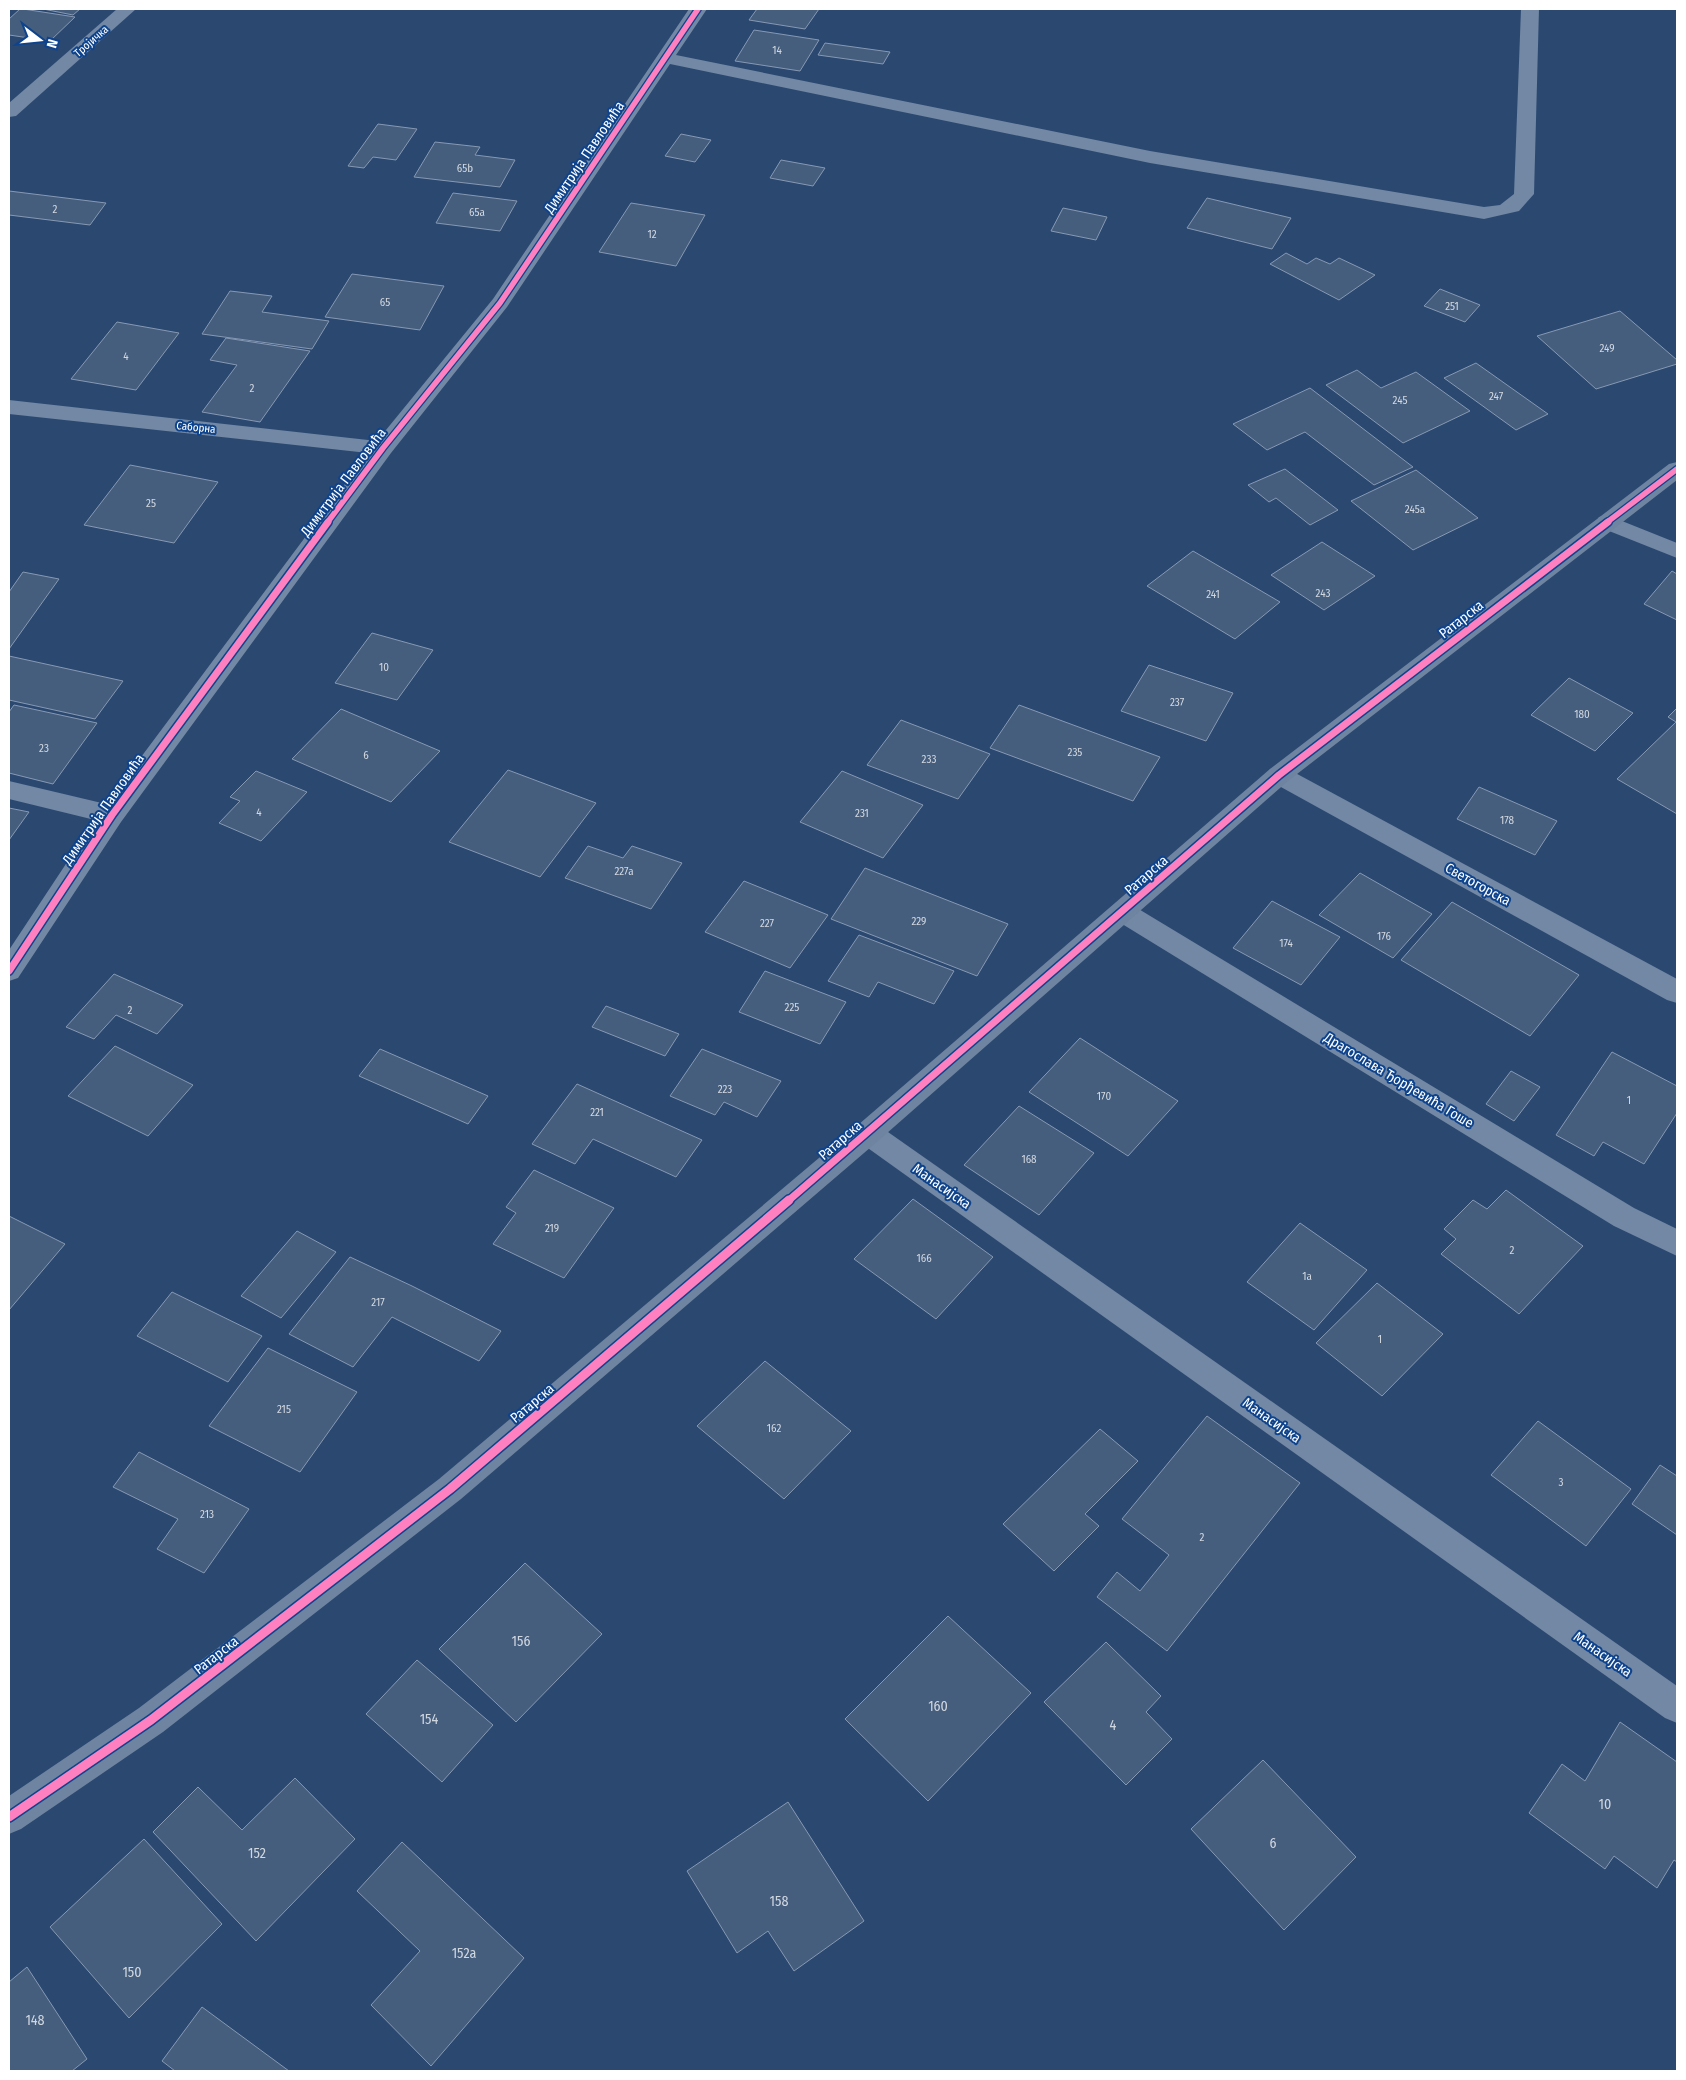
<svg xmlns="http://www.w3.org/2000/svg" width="1686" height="2080" viewBox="0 0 1686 2080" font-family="'Fira Sans Condensed',sans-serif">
  <rect width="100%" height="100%" fill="#2b4870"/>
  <g fill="#465e7e" stroke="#8699b3">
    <polygon points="20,9 23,9 75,17 50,41 9,35 9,19"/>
    <polygon points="43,9 80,9 73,15"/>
    <polygon points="757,9 819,9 805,29 749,20"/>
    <polygon points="754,30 819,40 800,71 735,61"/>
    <polygon points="825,43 890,52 883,64 818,55"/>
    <polygon points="378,124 417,129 396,160 373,157 364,168 348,166"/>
    <polygon points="681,134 711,140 695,162 665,156"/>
    <polygon points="435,142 480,147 475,155 515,160 500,187 414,177"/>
    <polygon points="781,160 825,168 813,186 770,178"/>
    <polygon points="9,191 106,203 90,225 9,215"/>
    <polygon points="453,193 517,201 500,231 436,223"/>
    <polygon points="1207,198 1291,218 1272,249 1187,228"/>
    <polygon points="631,203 705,215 676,266 599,252"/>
    <polygon points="1063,208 1107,217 1096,240 1051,231"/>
    <polygon points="1286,253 1307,264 1316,258 1330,264 1339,258 1375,275 1339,300 1270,264"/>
    <polygon points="352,274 444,286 420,330 325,317"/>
    <polygon points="1440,289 1480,305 1465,322 1424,306"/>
    <polygon points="230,291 272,296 262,312 329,321 312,349 202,334"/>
    <polygon points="1620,311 1677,360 1677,364 1596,389 1537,336"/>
    <polygon points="117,322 179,333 136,390 71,379"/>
    <polygon points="226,338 310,351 260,422 202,412 237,365 210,360"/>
    <polygon points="1476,363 1548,414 1516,430 1444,378"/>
    <polygon points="1357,370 1381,388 1416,372 1470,411 1403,443 1326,385"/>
    <polygon points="1310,388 1413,467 1374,485 1305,432 1267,450 1233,424"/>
    <polygon points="130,465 218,482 174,543 84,525"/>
    <polygon points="1285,469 1338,510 1310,525 1276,498 1269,502 1248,485"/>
    <polygon points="1416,470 1478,518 1413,550 1351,501"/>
    <polygon points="1322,542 1375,576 1324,610 1271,575"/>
    <polygon points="1193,551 1280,602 1235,639 1147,586"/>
    <polygon points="1672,571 1677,574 1677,620 1644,604"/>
    <polygon points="23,572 59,579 9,649 9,592"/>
    <polygon points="372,633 433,650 397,700 335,683"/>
    <polygon points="9,656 123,681 95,719 9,700"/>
    <polygon points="1149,665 1233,693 1206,741 1121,711"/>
    <polygon points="1569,678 1633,713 1595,751 1531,715"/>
    <polygon points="14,705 97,723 53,784 9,773 9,712"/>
    <polygon points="1019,705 1160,757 1133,801 990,748"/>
    <polygon points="1677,708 1677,814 1617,779 1676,722 1668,717"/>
    <polygon points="341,709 440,751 391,802 292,759"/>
    <polygon points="901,720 990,754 958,799 867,765"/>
    <polygon points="508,770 596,803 540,877 449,842"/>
    <polygon points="256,771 307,792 261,841 219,823 240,801 230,797"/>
    <polygon points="842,771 923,805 883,858 800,822"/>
    <polygon points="1479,787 1557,821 1535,855 1457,819"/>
    <polygon points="9,808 29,812 9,840"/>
    <polygon points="588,846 623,858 632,846 682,863 651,909 565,878"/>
    <polygon points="865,868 1008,924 977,976 831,919"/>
    <polygon points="1360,873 1432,914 1393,958 1319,915"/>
    <polygon points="744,881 828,915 790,968 705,932"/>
    <polygon points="1272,901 1340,937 1301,985 1233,948"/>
    <polygon points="1452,902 1579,975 1530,1036 1401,960"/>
    <polygon points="859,935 954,971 934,1004 878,982 869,997 828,981"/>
    <polygon points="765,971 846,1002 820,1044 739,1012"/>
    <polygon points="114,974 183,1005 157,1034 116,1015 94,1039 66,1027"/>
    <polygon points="606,1006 679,1034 665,1056 592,1027"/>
    <polygon points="1080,1038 1178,1101 1128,1156 1029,1092"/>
    <polygon points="115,1046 193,1085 148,1136 68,1096"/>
    <polygon points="380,1049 488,1096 468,1124 359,1076"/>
    <polygon points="702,1049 781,1081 757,1117 724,1102 715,1115 670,1096"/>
    <polygon points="1612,1052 1677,1086 1677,1113 1644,1164 1603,1142 1594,1156 1556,1135"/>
    <polygon points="1511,1071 1540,1087 1514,1121 1486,1104"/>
    <polygon points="577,1084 702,1140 676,1177 593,1139 575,1164 532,1144"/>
    <polygon points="1019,1106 1094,1153 1039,1215 964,1165"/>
    <polygon points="534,1170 614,1208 564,1278 493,1244 516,1213 506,1207"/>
    <polygon points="1506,1190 1583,1246 1519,1314 1441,1254 1456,1239 1444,1229 1473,1200 1487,1209"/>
    <polygon points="913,1199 993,1257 936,1319 854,1259"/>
    <polygon points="9,1216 65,1244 9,1310"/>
    <polygon points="1300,1223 1367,1270 1314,1330 1247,1282"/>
    <polygon points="297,1231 336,1252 281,1318 241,1296"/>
    <polygon points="350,1257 412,1286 501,1331 479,1361 392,1317 353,1367 289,1334"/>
    <polygon points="1377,1283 1443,1334 1382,1396 1316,1343"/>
    <polygon points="172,1292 262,1336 228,1382 137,1336"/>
    <polygon points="268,1348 357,1392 300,1472 209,1426"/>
    <polygon points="765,1361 851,1431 784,1499 697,1426"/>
    <polygon points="1207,1416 1300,1483 1167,1651 1097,1597 1117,1572 1140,1591 1169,1555 1122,1519"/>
    <polygon points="1538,1421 1631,1489 1586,1546 1491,1475"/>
    <polygon points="1100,1429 1138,1461 1085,1514 1099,1526 1054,1571 1003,1524"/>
    <polygon points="139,1452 249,1509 204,1573 157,1549 178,1519 113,1487"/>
    <polygon points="1660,1465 1677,1476 1677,1535 1632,1504"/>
    <polygon points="525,1563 602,1634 516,1722 439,1649"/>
    <polygon points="948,1616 1031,1693 928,1801 845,1719"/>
    <polygon points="1106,1642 1161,1696 1146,1712 1172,1739 1126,1785 1044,1702"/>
    <polygon points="417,1660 493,1725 442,1782 366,1714"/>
    <polygon points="1620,1722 1677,1762 1677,1862 1674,1860 1657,1888 1614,1856 1605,1869 1529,1813 1562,1764 1585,1781"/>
    <polygon points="1263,1760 1356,1857 1284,1930 1191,1829"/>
    <polygon points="295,1778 355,1839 256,1941 153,1832 198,1787 242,1830"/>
    <polygon points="788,1802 864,1921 794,1971 768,1931 737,1953 687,1871"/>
    <polygon points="144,1839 222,1924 129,2018 50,1927"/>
    <polygon points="402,1842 524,1958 431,2066 371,2005 420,1951 357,1891"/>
    <polygon points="27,1967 87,2059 72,2071 9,2071 9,1982"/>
    <polygon points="202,2007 289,2071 175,2071 162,2061"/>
  </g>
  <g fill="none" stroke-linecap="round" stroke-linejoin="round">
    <g fill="#7288a4" fill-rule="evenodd">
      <polygon points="117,9 136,9 16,116 9,117 9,103"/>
      <polygon points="689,9 707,9 676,55 1150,151 1484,207 1500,205 1514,194 1521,9 1539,9 1534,194 1519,211 1484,219 1150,163 670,64 507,307 391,453 121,822 18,978 9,981 9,950 95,820 9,799 9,781 106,804 368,453 9,414 9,400 377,441 493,299"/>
      <polygon points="1607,515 1677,543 1677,558 1599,527 1596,522 1599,517"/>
      <polygon points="1279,766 1288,769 1677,979 1677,1003 1667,1000 1270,781 1267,775 1270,769"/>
      <polygon points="1123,902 1132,905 1634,1208 1677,1229 1677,1256 1614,1226 1114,919 1110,912 1114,905"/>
      <polygon points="868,1121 878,1125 1677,1686 1677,1723 1665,1718 858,1141 854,1133 858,1125"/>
    </g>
    <polygon fill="#6e84a0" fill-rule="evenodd" points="1677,462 1677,480 1288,781 878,1141 461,1499 163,1732 21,1829 9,1834 9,1796 139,1708 439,1479 858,1125 1270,769 1669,464"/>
    <g stroke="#0e438d" stroke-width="8">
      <g id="cycleway-far2">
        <polyline points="327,523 383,448 500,303 698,9"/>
        <polyline points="1606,523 1677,469"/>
      </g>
    </g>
    <g stroke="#0e438d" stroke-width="10">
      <g id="cycleway-far1">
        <polyline points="9,971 112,815 328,522"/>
        <polyline points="788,1201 1279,775 1608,522"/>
      </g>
    </g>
    <g stroke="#0e438d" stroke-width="12">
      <polyline id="cycleway" points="9,1817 151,1720 450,1489 789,1200"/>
    </g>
    <use href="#cycleway-far2" stroke="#ff80c0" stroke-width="5.5"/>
    <use href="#cycleway-far1" stroke="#ff80c0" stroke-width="7"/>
    <use href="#cycleway" stroke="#ff80c0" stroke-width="9"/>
  </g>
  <g text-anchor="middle" stroke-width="4" stroke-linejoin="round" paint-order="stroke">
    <g font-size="11" fill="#fff" stroke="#0e438d">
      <text transform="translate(91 41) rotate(-41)" y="4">Тројичка</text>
      <text transform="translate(196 427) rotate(6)" y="4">Саборна</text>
    </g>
    <g font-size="11" fill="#d1d7df">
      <text x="777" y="54">14</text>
      <text x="465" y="172">65b</text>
      <text x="55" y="213">2</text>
      <text x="477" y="216">65a</text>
      <text x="652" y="238">12</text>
      <text x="385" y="306">65</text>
      <text x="1452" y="310">251</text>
      <text x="1607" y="352">249</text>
      <text x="126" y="360">4</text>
      <text x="252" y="392">2</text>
      <text x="1496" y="400">247</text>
      <text x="1400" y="404">245</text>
      <text x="151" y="507">25</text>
      <text x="1415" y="513">245a</text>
      <text x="1323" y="597">243</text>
      <text x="1213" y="598">241</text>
      <text x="384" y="671">10</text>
      <text x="1177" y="706">237</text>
      <text x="1582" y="718">180</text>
      <text x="44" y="752">23</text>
      <text x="1075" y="756">235</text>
      <text x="366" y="759">6</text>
      <text x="929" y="763">233</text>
      <text x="259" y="816">4</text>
      <text x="862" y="817">231</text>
      <text x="1507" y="824">178</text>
      <text x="624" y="875">227a</text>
      <text x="919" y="925">229</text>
      <text x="767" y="927">227</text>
      <text x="1384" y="940">176</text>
      <text x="1286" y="947">174</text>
      <text x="792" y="1011">225</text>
      <text x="130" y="1014">2</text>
      <text x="725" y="1093">223</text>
      <text x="1104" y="1100">170</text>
      <text x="1629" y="1104">1</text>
      <text x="597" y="1116">221</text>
      <text x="1029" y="1163">168</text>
      <text x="552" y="1232">219</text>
      <text x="1512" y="1254">2</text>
      <text x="924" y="1262">166</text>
      <text x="1307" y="1280">1a</text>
      <text x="378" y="1306">217</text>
      <text x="1380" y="1343">1</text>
      <text x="284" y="1413">215</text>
      <text x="774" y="1432">162</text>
      <text x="1561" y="1486">3</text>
      <text x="207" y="1518">213</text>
      <text x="1202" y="1541">2</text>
    </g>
    <g font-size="14" fill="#fff" stroke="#0e438d">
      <text transform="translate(584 157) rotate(-56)" y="5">Димитрија Павловића</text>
      <text transform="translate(343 482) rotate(-53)" y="5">Димитрија Павловића</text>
      <text transform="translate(1461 619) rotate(-38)" y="5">Ратарска</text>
      <text transform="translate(103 809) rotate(-55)" y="5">Димитрија Павловића</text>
      <text transform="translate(1146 875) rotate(-41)" y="5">Ратарска</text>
      <text transform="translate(1478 884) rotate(29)" y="5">Светогорска</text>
      <text transform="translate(1399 1080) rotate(31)" y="5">Драгослава Ђорђевића Гоше</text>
      <text transform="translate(840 1140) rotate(-41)" y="5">Ратарска</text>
      <text transform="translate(942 1186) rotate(35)" y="5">Манасијска</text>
      <text transform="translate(532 1403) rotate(-40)" y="5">Ратарска</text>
      <text transform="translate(1272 1420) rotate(35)" y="5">Манасијска</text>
      <text transform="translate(1603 1654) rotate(35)" y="5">Манасијска</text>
      <text transform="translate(216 1655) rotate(-38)" y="5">Ратарска</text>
    </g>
    <g font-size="14" fill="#d1d7df">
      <text x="521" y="1646">156</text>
      <text x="938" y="1711">160</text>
      <text x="429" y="1724">154</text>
      <text x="1113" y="1730">4</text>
      <text x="1605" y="1809">10</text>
      <text x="1273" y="1848">6</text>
      <text x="257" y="1858">152</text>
      <text x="779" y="1906">158</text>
      <text x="464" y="1958">152a</text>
      <text x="132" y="1977">150</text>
      <text x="35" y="2025">148</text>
    </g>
  </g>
  <rect width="1686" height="2080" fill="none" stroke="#ffffff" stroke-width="20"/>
  <g transform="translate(40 40) rotate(106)" stroke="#0e438d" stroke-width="4" paint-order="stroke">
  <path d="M0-4L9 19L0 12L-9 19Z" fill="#ffffff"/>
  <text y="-8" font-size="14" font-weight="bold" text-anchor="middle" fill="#ffffff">N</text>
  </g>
</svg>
